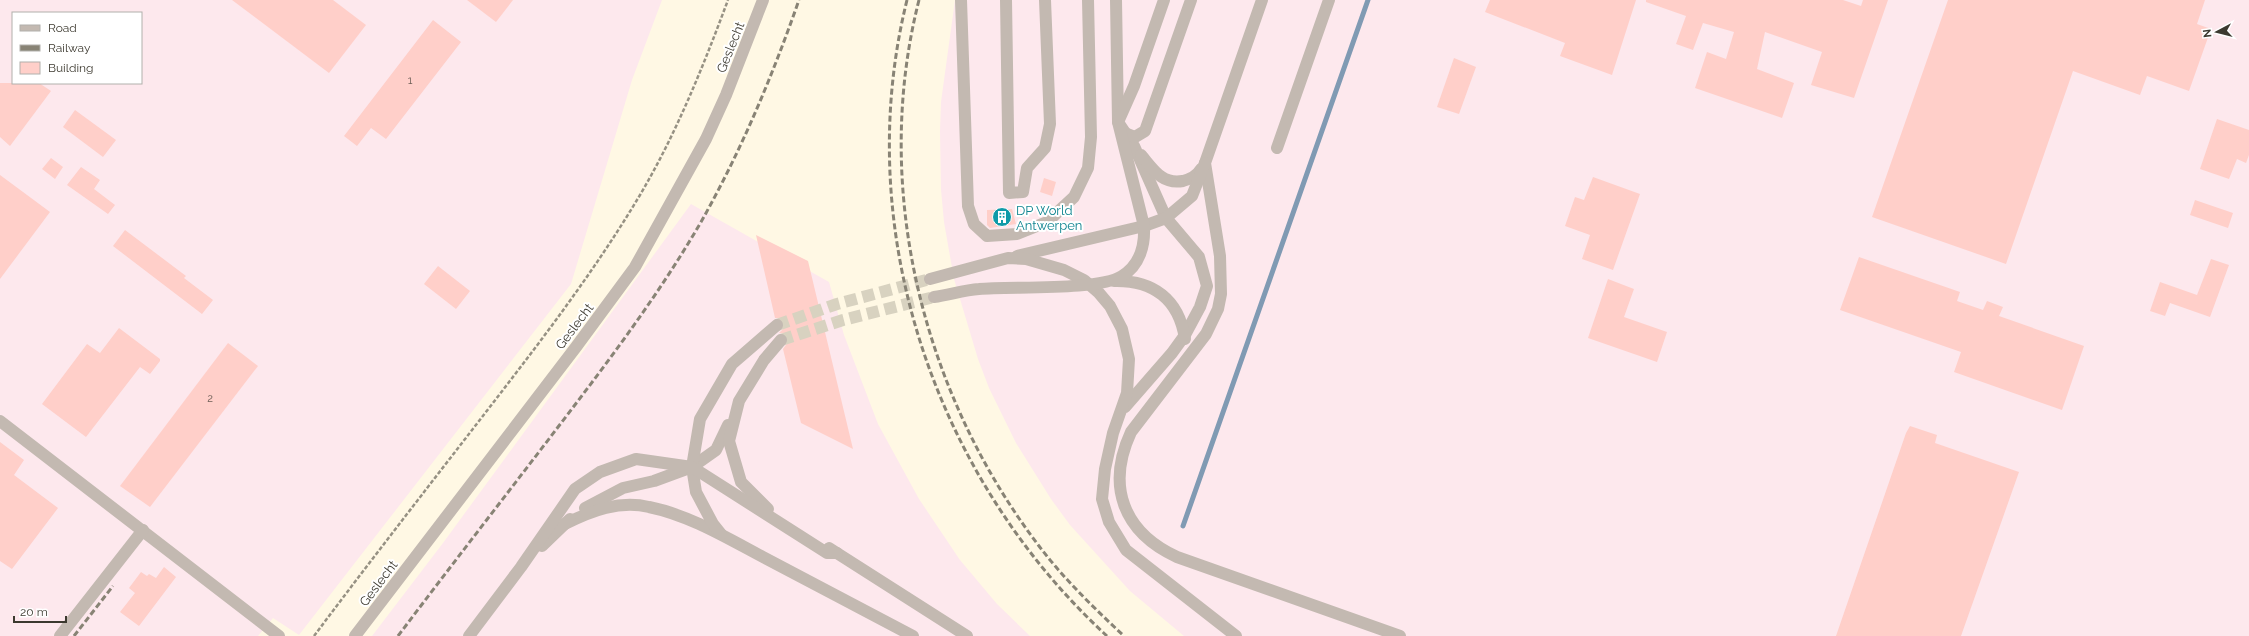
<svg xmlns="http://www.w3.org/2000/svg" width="2249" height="636" viewBox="0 0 2249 636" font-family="Raleway,sans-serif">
  <rect width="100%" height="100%" fill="#fff8e4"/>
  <g fill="#fde8ed" fill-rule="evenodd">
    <path d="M0 0H662L632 80 571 284 299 635 273 618 258 636H0ZM13 13H141V83H13Z"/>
    <polygon points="955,0 2249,0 2249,636 1184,636 1130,591 1070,525 1051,499 1016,443 989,388 978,359 954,279 944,222 941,190 940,131 941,102"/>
    <polygon points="691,204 829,282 844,335 878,424 919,499 960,560 997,604 1030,636 372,636 443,543"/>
  </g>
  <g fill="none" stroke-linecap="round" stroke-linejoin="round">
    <polyline stroke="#809ab3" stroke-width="5" points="1183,526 1368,0"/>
  </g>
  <g fill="#ffcfc9">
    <polygon points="232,0 333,0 366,25 329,73"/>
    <polygon points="467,0 513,0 496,22"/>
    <polygon points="1490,0 1636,0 1612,75 1560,56 1565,43 1485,12"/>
    <polygon points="1646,0 1843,0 1861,6 1863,0 1888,0 1854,98 1811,85 1822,52 1765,32 1757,69 1794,83 1782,118 1695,88 1707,52 1726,59 1734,32 1703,23 1693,50 1676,44 1686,16 1646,2"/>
    <polygon points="1948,0 2205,0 2197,24 2211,29 2189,91 2147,76 2140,95 2073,71 2006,264 1872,217"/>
    <polygon points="433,20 461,42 386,139 371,128 357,146 344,136"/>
    <polygon points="1454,58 1476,67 1459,114 1437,107"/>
    <polygon points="0,83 39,83 51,91 10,146 0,137"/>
    <polygon points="75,110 116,140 103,157 63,127"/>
    <polygon points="2217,119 2249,130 2249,155 2246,163 2237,159 2229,179 2200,169"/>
    <polygon points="51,158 63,167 55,179 42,169"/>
    <polygon points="81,167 100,180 94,189 115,205 108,214 67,185"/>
    <polygon points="0,175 50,212 0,279"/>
    <polygon points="1593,177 1640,194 1613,270 1582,259 1590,235 1565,226 1575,197 1584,200"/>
    <polygon points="1044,178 1056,182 1052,196 1040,192"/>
    <polygon points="2195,200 2233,213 2228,228 2190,215"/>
    <polygon points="1012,209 1016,224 990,228 987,225 987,210"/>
    <polygon points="125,230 186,276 184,278 213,300 202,314 113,246"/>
    <polygon points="756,235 808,261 853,449 801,423 783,349 788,342 788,338 786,334 779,333 784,328 784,323 780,318 775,318"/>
    <polygon points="1859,257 1960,292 1957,301 1983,310 1987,301 2003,307 1999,316 2084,346 2062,410 1954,372 1961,352 1840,310"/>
    <polygon points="2211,259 2229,265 2210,317 2170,303 2165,316 2150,311 2160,282 2197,295"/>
    <polygon points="438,266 470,291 456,309 424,284"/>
    <polygon points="1608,279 1634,289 1624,317 1667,332 1657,362 1588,338"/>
    <polygon points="119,328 160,359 160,361 150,374 140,367 86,437 42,404 87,344 100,353"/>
    <polygon points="228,343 258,366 150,507 120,486"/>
    <polygon points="1910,426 1937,435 1935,443 2019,472 1961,636 1836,636 1906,433"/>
    <polygon points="0,442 24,460 14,475 58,508 12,569 0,561"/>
    <polygon points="164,567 176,577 139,626 120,612 135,593 129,588 141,572 147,576 149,574 156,578"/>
  </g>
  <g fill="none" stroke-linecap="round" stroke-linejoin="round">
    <g stroke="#d8d2c0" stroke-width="12" stroke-dasharray="12 6" stroke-linecap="butt">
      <polyline points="777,325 837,304 930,279"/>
      <polyline points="781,340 843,320 934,297"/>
    </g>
    <path stroke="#969183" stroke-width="2.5" stroke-dasharray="4 2" stroke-linecap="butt" d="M314 636C374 556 435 478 496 399 547 333 597 267 640 195 676 134 703 67 728 0"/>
    <g stroke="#c3b9b1" stroke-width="12">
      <polyline points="961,0 968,206 974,224 987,236 1017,234 1047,222 1074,197 1088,168 1091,137 1088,0"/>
      <polyline points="1006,0 1009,193 1023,192 1027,168 1045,148 1050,124 1045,0"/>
      <polyline points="1116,0 1118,122 1134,146 1166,218 1199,257 1207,286 1200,307 1185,335 1172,353 1125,407"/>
      <path d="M1262 0 1205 163 1220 256 1221 294 1218 309 1206 334 1131 432C1106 486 1123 532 1177 557L1400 636"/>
      <polyline points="1125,133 1135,137 1145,131 1191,0"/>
      <polyline points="1277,148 1329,0"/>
      <path d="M1141 155C1153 169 1162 185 1183 181 1191 179 1197 176 1201 169"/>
      <polyline points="1017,256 1144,226 1166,218 1192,196 1205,163"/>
      <polyline points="930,279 1008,258 1026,259 1064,270 1084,280 1099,293 1110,306 1122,329 1129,359 1127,393 1113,433 1105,469 1102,499 1109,522 1126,550 1236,636"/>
      <path d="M1114 281C1153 280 1179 299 1185 339"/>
      <path d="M934 297C949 295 964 290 979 289 1012 286 1098 291 1122 276 1140 265 1145 245 1144 226L1118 122 1134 86 1164 0"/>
      <polyline points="0,421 279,636"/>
      <polyline points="585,508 623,488 654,481 692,467 716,450 728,425"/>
      <polyline points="768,509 741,482 729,441 739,401 764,360 781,340"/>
      <path d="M565 524C591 511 619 500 649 507 689 515 727 538 763 557 813 583 863 610 913 636"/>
      <polyline points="721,534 713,524 696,492 692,467 700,419 732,364 777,325"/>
      <polyline points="542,546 570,519"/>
      <polyline points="829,548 967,636"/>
      <polyline points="60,636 143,530"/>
      <polyline points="355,636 576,347 635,267 706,139 726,95 763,0"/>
      <polyline points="469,636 521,567 575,489 600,472 636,459 692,467 827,553 837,553"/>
    </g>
    <g stroke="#888375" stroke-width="3" stroke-dasharray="6 3" stroke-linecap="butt">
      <path d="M907 0C850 229 935 478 1107 636"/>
      <path d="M919 0C871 188 923 394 1039 546 1064 579 1094 608 1124 636"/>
      <polyline points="74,636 113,586"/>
      <path d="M398 636C450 567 503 499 555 431 607 363 658 296 701 222 741 151 772 77 799 0"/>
    </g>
  </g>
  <defs>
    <g id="building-disc" transform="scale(1)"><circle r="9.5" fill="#0f9aa8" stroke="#fff"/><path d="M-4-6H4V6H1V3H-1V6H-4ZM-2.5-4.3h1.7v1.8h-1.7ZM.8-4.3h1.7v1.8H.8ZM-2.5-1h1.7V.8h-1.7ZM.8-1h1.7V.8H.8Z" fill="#fff"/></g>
  </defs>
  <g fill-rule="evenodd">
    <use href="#building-disc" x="1002" y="217"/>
  </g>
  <g text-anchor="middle" stroke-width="4" stroke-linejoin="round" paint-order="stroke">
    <g font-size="11" fill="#6d5e56">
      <text x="410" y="84">1</text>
      <text x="210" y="402">2</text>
    </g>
    <g font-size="13" fill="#3c392f" stroke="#fff">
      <text transform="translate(730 47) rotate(-68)" y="5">Geslecht</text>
      <text transform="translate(574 326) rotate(-53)" y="5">Geslecht</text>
      <text transform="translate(378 583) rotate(-53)" y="5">Geslecht</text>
    </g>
    <g font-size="13" fill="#0d838f" stroke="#fff" text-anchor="start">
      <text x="1016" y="215">DP World<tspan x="1016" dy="15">Antwerpen</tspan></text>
    </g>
  </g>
  <rect x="12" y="12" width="130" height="72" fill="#ffffff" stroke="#b1b0ac"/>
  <rect x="20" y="25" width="20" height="6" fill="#c3b9b1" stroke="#b1b0ac"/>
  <text x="48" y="32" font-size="12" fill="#3c392f">Road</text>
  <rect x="20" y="45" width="20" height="6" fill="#888375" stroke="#b1b0ac"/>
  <text x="48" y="52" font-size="12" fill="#3c392f">Railway</text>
  <rect x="20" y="62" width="20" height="12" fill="#ffcfc9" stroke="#b1b0ac"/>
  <text x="48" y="72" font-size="12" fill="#3c392f">Building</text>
  <g transform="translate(2217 32) rotate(263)" stroke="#ffffff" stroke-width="3" paint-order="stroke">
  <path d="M0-3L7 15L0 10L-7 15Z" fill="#3c392f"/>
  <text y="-6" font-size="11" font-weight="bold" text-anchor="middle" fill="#3c392f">N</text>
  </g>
  <path d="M14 616v6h52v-6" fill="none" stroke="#3c392f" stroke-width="2"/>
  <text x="20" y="616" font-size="12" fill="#3c392f" stroke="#ffffff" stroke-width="3" paint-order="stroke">20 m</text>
</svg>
